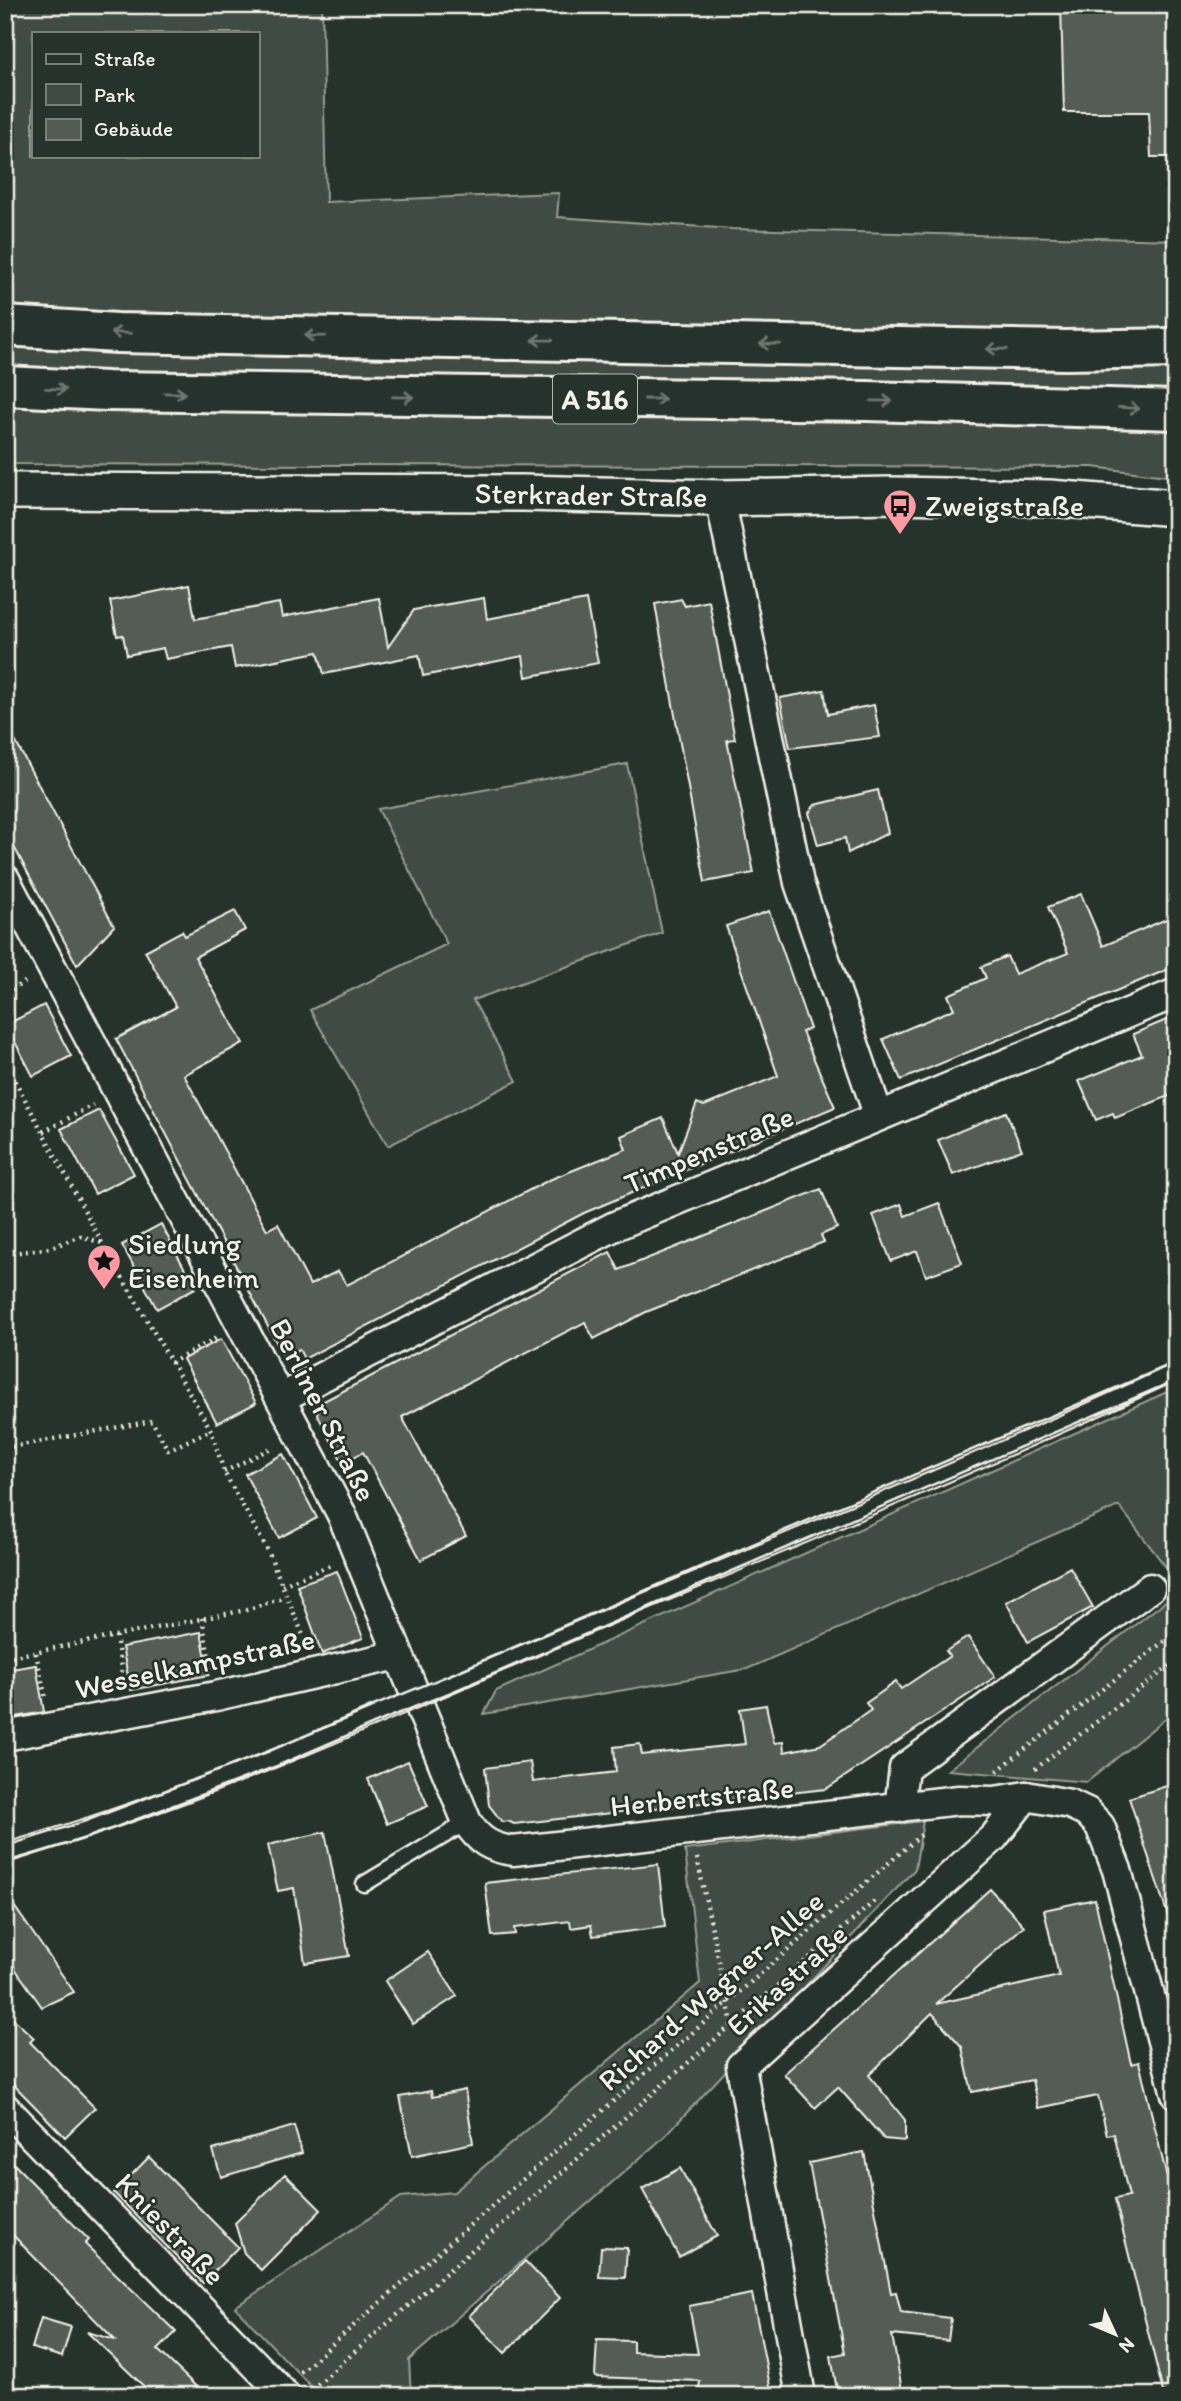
<svg xmlns="http://www.w3.org/2000/svg" width="1181" height="2401" viewBox="0 0 1181 2401" font-family="Itim,sans-serif">
  <rect width="100%" height="100%" fill="#26332d"/>
  <filter id="ink" filterUnits="userSpaceOnUse"><feTurbulence type="fractalNoise" baseFrequency=".0143" numOctaves="2"/><feDisplacementMap in="SourceGraphic" scale="14" xChannelSelector="R" yChannelSelector="G"/><feConvolveMatrix kernelMatrix="1 2 1 2 8 2 1 2 1" color-interpolation-filters="sRGB"/></filter>
  <g filter="url(#ink)">
    <g fill="#414b45" stroke="#9a9e96" stroke-width="2" fill-rule="evenodd">
      <path d="M5 5H322L326 202 559 193 557 217 732 229 1176 240V477L1092 467 5 464ZM33 33H257V156H33Z"/>
      <polygon points="627,764 662,933 473,1000 517,1081 388,1146 310,1010 447,944 378,809"/>
      <polygon points="1176,1388 1176,1580 1119,1506 747,1669 484,1714 496,1691"/>
      <polygon points="1176,1593 1176,1710 1087,1782 948,1770"/>
      <polygon points="923,1821 915,1869 664,2137 409,2360 411,2396 320,2396 235,2307 401,2197 454,2192 700,1983 685,1850"/>
    </g>
    <g fill="#525c55" stroke="#f4f1e8" stroke-width="2">
      <polygon points="1061,5 1176,5 1176,157 1151,157 1149,112 1064,112"/>
      <polygon points="189,585 195,619 279,603 282,617 379,598 388,647 414,610 484,598 487,619 586,600 598,663 526,677 523,656 423,676 419,655 324,674 318,652 235,668 231,647 166,659 163,648 127,655 123,635 117,636 110,601"/>
      <polygon points="681,599 685,606 709,601 735,739 727,740 754,873 705,882 655,604"/>
      <polygon points="824,690 828,714 874,705 880,737 790,748 780,698"/>
      <polygon points="5,722 114,926 77,965 5,830"/>
      <polygon points="878,790 888,833 848,853 845,838 818,845 809,813 815,805"/>
      <polygon points="1081,894 1103,946 1176,915 1176,966 901,1080 883,1039 954,1009 948,995 986,978 981,967 1007,956 1015,974 1068,953 1048,907"/>
      <polygon points="235,911 245,930 195,957 243,1043 184,1075 267,1230 278,1224 310,1285 338,1271 347,1285 549,1180 626,1149 621,1136 663,1118 678,1153 697,1103 704,1106 778,1076 726,926 769,911 810,1029 802,1032 835,1107 584,1213 304,1359 299,1349 284,1357 116,1039 176,1007 145,951 182,931 185,936"/>
      <polygon points="44,1005 71,1056 33,1076 6,1025"/>
      <polygon points="1176,1016 1176,1093 1115,1118 1113,1113 1096,1120 1079,1081 1142,1055 1133,1034"/>
      <polygon points="99,1110 134,1174 95,1194 61,1129"/>
      <polygon points="1006,1112 1022,1150 953,1175 938,1140"/>
      <polygon points="821,1189 837,1228 821,1235 824,1242 646,1312 594,1339 585,1322 402,1417 466,1536 421,1560 363,1452 343,1463 317,1414 320,1403 610,1252 619,1270"/>
      <polygon points="939,1203 962,1263 926,1276 917,1251 891,1261 873,1215 901,1204 905,1216"/>
      <polygon points="161,1224 195,1288 157,1309 122,1245"/>
      <polygon points="221,1339 256,1403 217,1423 183,1359"/>
      <polygon points="283,1454 317,1518 279,1538 245,1474"/>
      <polygon points="1070,1567 1093,1607 1028,1642 1006,1602"/>
      <polygon points="337,1571 363,1638 322,1654 297,1585"/>
      <polygon points="201,1632 209,1675 131,1690 122,1647"/>
      <polygon points="968,1637 995,1677 826,1789 514,1824 508,1821 502,1822 489,1805 485,1768 530,1762 533,1782 616,1772 614,1747 640,1744 642,1755 745,1744 740,1709 766,1705 774,1743 783,1742 784,1752 820,1745 871,1710 866,1703 896,1682 901,1689 950,1656 946,1651"/>
      <polygon points="36,1665 44,1712 5,1719 5,1670"/>
      <polygon points="408,1761 428,1806 387,1824 368,1779"/>
      <polygon points="1176,1783 1176,1924 1171,1925 1129,1798"/>
      <polygon points="325,1832 349,1956 305,1963 294,1888 278,1891 268,1845"/>
      <polygon points="658,1864 665,1927 593,1936 591,1925 571,1928 570,1921 514,1928 515,1934 492,1936 485,1883"/>
      <polygon points="990,1889 1024,1926 936,2004 1059,1976 1044,1910 1095,1899 1131,2064 1139,2062 1176,2215 1176,2396 1164,2396 1115,2199 1129,2196 1114,2134 1107,2135 1098,2096 1038,2108 1032,2080 972,2092 962,2047 932,2013 869,2075 905,2120 905,2141 884,2139 838,2087 815,2108 784,2074"/>
      <polygon points="5,1893 74,1992 42,2007 5,1954"/>
      <polygon points="428,1952 457,1996 413,2024 385,1981"/>
      <polygon points="5,2011 34,2038 30,2042 95,2108 65,2137 5,2076"/>
      <polygon points="465,2090 473,2143 412,2156 400,2097 431,2091 432,2097"/>
      <polygon points="294,2126 302,2153 221,2177 213,2150"/>
      <polygon points="864,2152 891,2293 896,2292 901,2312 951,2318 948,2341 892,2335 903,2396 838,2396 831,2356 845,2353 809,2163"/>
      <polygon points="5,2155 89,2240 85,2244 176,2332 158,2350 206,2396 154,2396 87,2332 115,2340 5,2227"/>
      <polygon points="149,2157 238,2247 203,2283 114,2193"/>
      <polygon points="680,2168 717,2236 679,2257 642,2189"/>
      <polygon points="285,2174 321,2210 261,2270 244,2253 235,2223"/>
      <polygon points="601,2247 627,2248 625,2278 599,2277"/>
      <polygon points="525,2261 560,2298 505,2353 469,2316"/>
      <polygon points="752,2294 772,2396 698,2396 700,2381 595,2377 597,2340 633,2341 633,2352 698,2354 689,2306"/>
      <polygon points="41,2318 71,2327 62,2357 32,2348"/>
    </g>
    <g fill="none" stroke-linecap="round" stroke-linejoin="round">
      <g stroke="#f4f1e8" stroke-width="19">
        <g id="service">
          <polyline points="449,1684 1176,1371"/>
          <polyline points="5,1855 85,1830 272,1759 378,1713"/>
          <polyline points="364,1884 467,1822"/>
        </g>
      </g>
      <g stroke="#f4f1e8" stroke-width="33">
        <g id="minor">
          <polyline points="720,498 799,883 878,1114"/>
          <path d="M5 879 342 1515 467 1822C479 1841 491 1848 513 1851L959 1800 994 1801 1026 1796 1070 1804 1087 1812 1100 1826 1117 1870 1176 2094"/>
          <polyline points="281,1398 615,1226 1176,993"/>
          <polyline points="5,1736 216,1696 398,1655"/>
          <polyline points="899,1808 904,1768 1150,1588"/>
          <polyline points="5,2108 286,2396"/>
          <polyline points="801,2396 741,2066 994,1837 1026,1796"/>
        </g>
      </g>
      <g stroke="#f4f1e8" stroke-width="40">
        <polyline id="tertiary" points="5,491 522,493 720,498 892,495 1049,498 1176,508"/>
      </g>
      <g stroke="#f4f1e8" stroke-width="44">
        <g id="motorway">
          <polyline points="5,326 117,333 1066,350 1176,348"/>
          <polyline points="5,386 107,391 867,401 1176,410"/>
        </g>
      </g>
      <g stroke="#f4f1e8" stroke-width="4.5" stroke-dasharray="2 5" stroke-linecap="butt">
        <polyline points="5,993 27,981"/>
        <polyline points="5,1062 102,1243 211,1430 224,1472 268,1551 308,1647"/>
        <polyline points="43,1132 93,1105"/>
        <polyline points="5,1254 50,1248 81,1236 102,1243"/>
        <polyline points="171,1363 216,1338"/>
        <polyline points="5,1448 152,1421 168,1450 211,1430"/>
        <polyline points="224,1472 273,1447"/>
        <polyline points="282,1585 331,1565"/>
        <polyline points="202,1618 211,1669"/>
        <polyline points="116,1636 124,1687"/>
        <polyline points="36,1653 46,1700"/>
        <polyline points="5,1658 246,1610 285,1597"/>
        <polyline points="1035,1769 1176,1661"/>
        <polyline points="997,1771 1176,1632"/>
        <polyline points="697,1858 733,2028"/>
        <polyline points="300,2372 921,1835"/>
        <polyline points="312,2389 877,1899"/>
      </g>
      <use href="#service" stroke="#26332d" stroke-width="14"/>
      <use href="#minor" stroke="#26332d" stroke-width="28"/>
      <use href="#tertiary" stroke="#26332d" stroke-width="35"/>
      <use href="#motorway" stroke="#26332d" stroke-width="38"/>
      <g stroke="#f4f1e8" stroke-width="2">
        <path d="M5 1843C205 1785 395 1698 586 1617 783 1533 982 1453 1176 1362"/>
        <path d="M5 1862C200 1808 383 1722 568 1643 771 1557 976 1474 1176 1381"/>
      </g>
      <g stroke="#f4f1e8" stroke-width="19" stroke-linecap="butt">
        <polyline id="service-bridge" points="378,1713 449,1684"/>
      </g>
      <use href="#service-bridge" stroke="#26332d" stroke-width="14"/>
    </g>
    <defs><path id="oneway-shaft" d="M-6 0H5M1.5-3L5.5 0L1.5 3" fill="none" stroke-width="1.6" stroke-linecap="round" stroke-linejoin="round" transform="scale(1.75)"/></defs>
    <g stroke="#6e766e">
      <use href="#oneway-shaft" transform="translate(121 333) rotate(-178)"/>
      <use href="#oneway-shaft" transform="translate(315 336) rotate(-179)"/>
      <use href="#oneway-shaft" transform="translate(542 340) rotate(-179)"/>
      <use href="#oneway-shaft" transform="translate(770 344) rotate(-179)"/>
      <use href="#oneway-shaft" transform="translate(997 349) rotate(-179)"/>
      <use href="#oneway-shaft" transform="translate(56 389) rotate(3)"/>
      <use href="#oneway-shaft" transform="translate(175 393) rotate(1)"/>
      <use href="#oneway-shaft" transform="translate(403 397) rotate(1)"/>
      <use href="#oneway-shaft" transform="translate(655 399)"/>
      <use href="#oneway-shaft" transform="translate(882 401) rotate(1)"/>
      <use href="#oneway-shaft" transform="translate(1129 408) rotate(3)"/>
    </g>
  </g>
  <defs>
    <g id="bus-pin" transform="scale(1.75)"><path d="M0 17L-7.5 6A9.5 9.5 0 1 1 7.5 6Z" fill="#ff9aa2" stroke="#26332d"/><path d="M-5-6H5V4H4V6H2V4H-2V6H-4V4H-5ZM-3.5-4V0h7V-4ZM-3.5 1.2v1.5H-2V1.2ZM2 1.2v1.5H3.5V1.2Z" fill="#111"/></g>
    <g id="sight-pin" transform="scale(1.75)"><path d="M0 17L-7.5 6A9.5 9.5 0 1 1 7.5 6Z" fill="#ff9aa2" stroke="#26332d"/><path d="M0-6L1.8-2.2L6-1.7L2.9 1.2L3.7 5.4L0 3.3L-3.7 5.4L-2.9 1.2L-6-1.7L-1.8-2.2Z" fill="#111"/></g>
  </defs>
  <g fill-rule="evenodd">
    <use href="#bus-pin" x="900" y="506"/>
    <use href="#sight-pin" x="104" y="1261"/>
  </g>
  <g text-anchor="middle" stroke-width="5" stroke-linejoin="round" paint-order="stroke">
    <rect fill="#26332d" stroke="#b6b8b0" stroke-width="2" x="553" y="374.5" width="84" height="49" rx="5"/>
    <g font-size="28" font-weight="bold" fill="#f4f1e8">
      <text x="595" y="409">A 516</text>
    </g>
    <g font-size="30" fill="#f4f1e8" stroke="#26332d">
      <text transform="translate(591 495) rotate(1)" y="10">Sterkrader Straße</text>
      <text transform="translate(709 1150) rotate(-23)" y="10">Timpenstraße</text>
      <text transform="translate(323 1410) rotate(63)" y="10">Berliner Straße</text>
      <text transform="translate(195 1664) rotate(-12)" y="10">Wesselkampstraße</text>
      <text transform="translate(702 1797) rotate(-6)" y="10">Herbertstraße</text>
      <text transform="translate(787 1980) rotate(-42)" y="10">Erikastraße</text>
      <text transform="translate(711 1991) rotate(-41)" y="10">Richard-Wagner-Allee</text>
      <text transform="translate(170 2229) rotate(46)" y="10">Kniestraße</text>
    </g>
    <g font-size="30" fill="#f4f1e8" stroke="#26332d" text-anchor="start">
      <text x="925" y="516">Zweigstraße</text>
      <text x="128" y="1254">Siedlung<tspan x="128" dy="34">Eisenheim</tspan></text>
    </g>
  </g>
  <rect width="1181" height="2401" fill="none" stroke="#26332d" stroke-width="28"/>
  <rect x="14" y="14" width="1153" height="2373" fill="none" stroke="#f4f1e8" stroke-width="2.5" filter="url(#ink)"/>
  <rect x="32" y="32" width="228" height="126" fill="#26332d" stroke="#787f78" stroke-width="2"/>
  <rect x="46" y="54" width="35" height="10" fill="#26332d" stroke="#787f78" stroke-width="2"/>
  <text x="94" y="66" font-size="21" fill="#f4f1e8">Straße</text>
  <rect x="46" y="84" width="35" height="21" fill="#414b45" stroke="#787f78" stroke-width="2"/>
  <text x="94" y="102" font-size="21" fill="#f4f1e8">Park</text>
  <rect x="46" y="119" width="35" height="21" fill="#525c55" stroke="#787f78" stroke-width="2"/>
  <text x="94" y="136" font-size="21" fill="#f4f1e8">Gebäude</text>
  <g transform="translate(1115 2334) rotate(134)" stroke="#26332d" stroke-width="5" paint-order="stroke">
  <path d="M0-5L12 26L0 18L-12 26Z" fill="#f4f1e8"/>
  <text y="-10" font-size="19" font-weight="bold" text-anchor="middle" fill="#f4f1e8">N</text>
  </g>
</svg>
